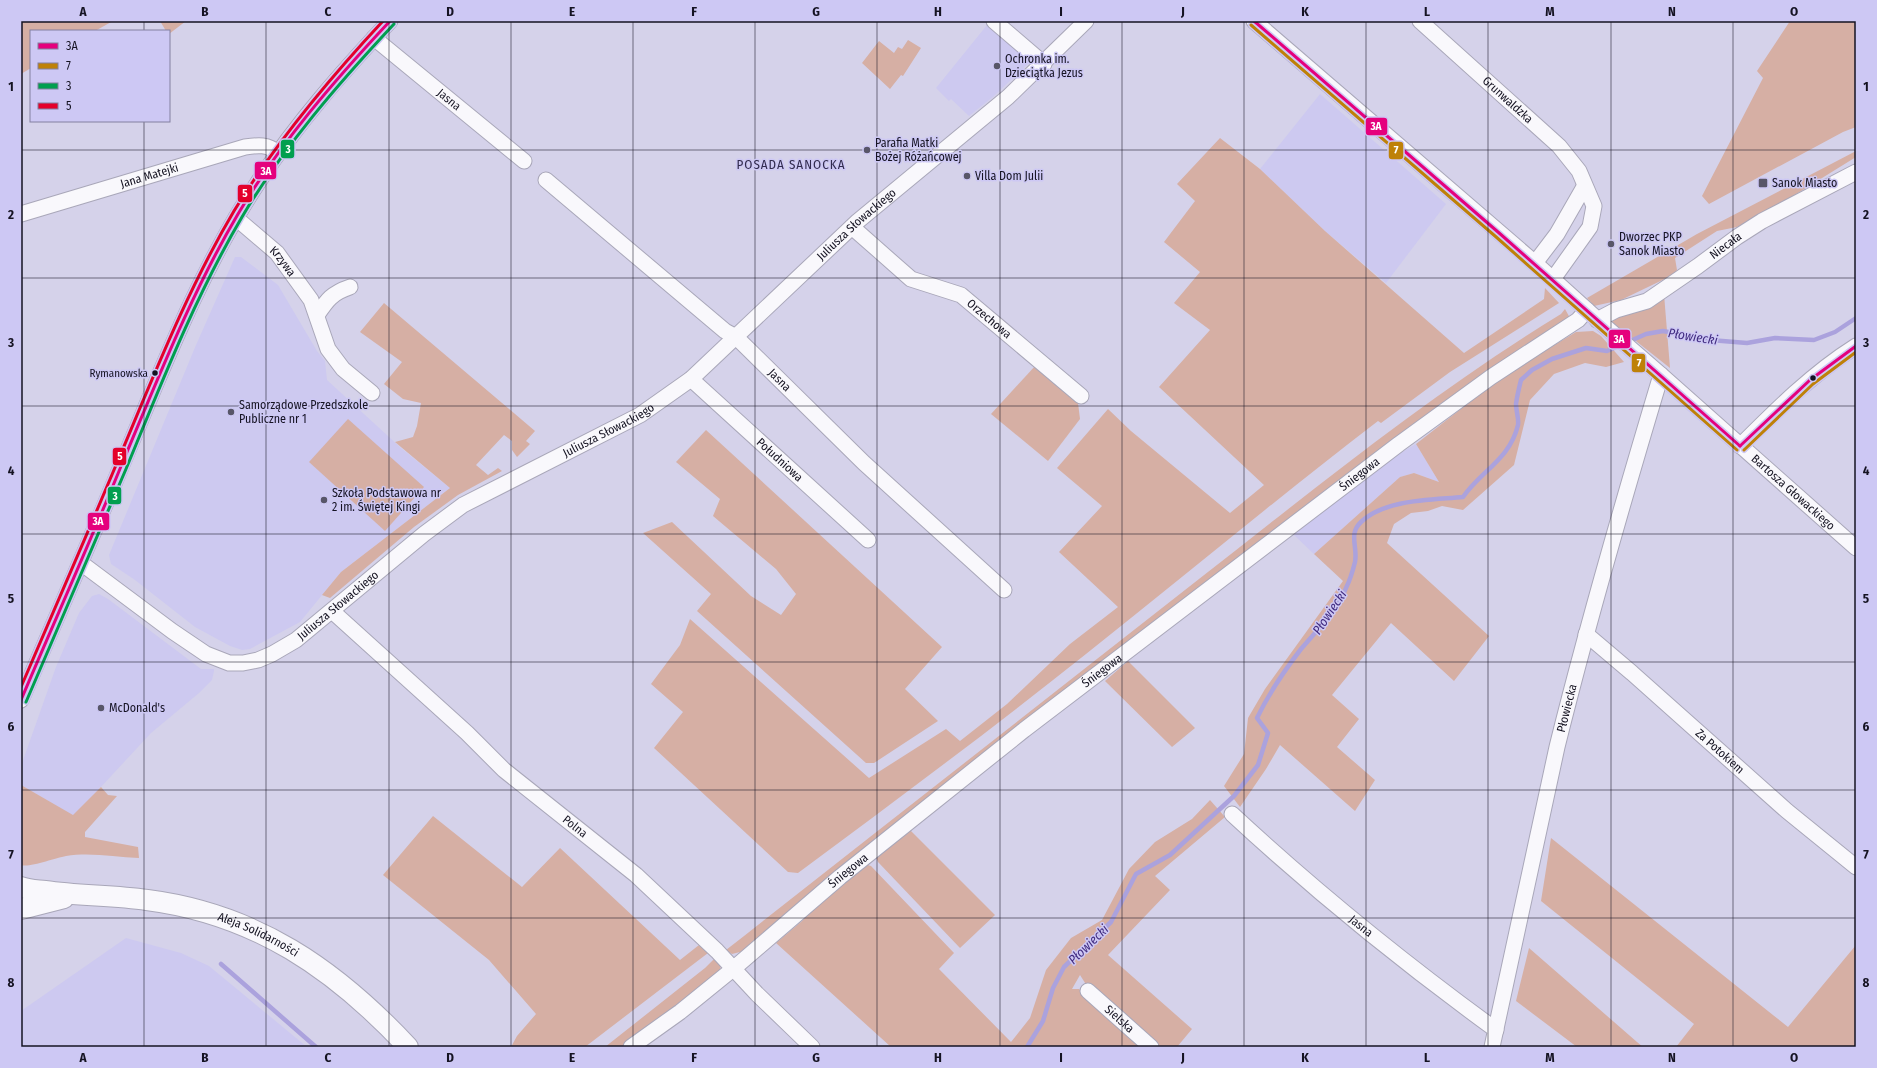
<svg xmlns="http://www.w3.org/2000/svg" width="1877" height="1068" viewBox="0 0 1877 1068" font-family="'Fira Sans Condensed',sans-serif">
  <rect width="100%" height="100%" fill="#d5d2ea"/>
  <g fill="#cdc9f0">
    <polygon points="987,25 1030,62 994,96 969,116 951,99 949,101 936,88"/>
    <polygon points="1320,94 1446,204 1386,283 1325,231 1260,169"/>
    <polygon points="235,257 241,257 278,285 317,351 325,361 327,380 401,448 450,488 341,572 300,622 250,649 242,650 230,646 195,627 135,580 111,564 109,555 196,345"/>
    <polygon points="1416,444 1439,482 1414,473 1400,477 1314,554 1293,534 1385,462"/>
    <polygon points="99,594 108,599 201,669 214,669 214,671 212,680 199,693 151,733 74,816 21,785 21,766 56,667 79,613 92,596"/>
    <polygon points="126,938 181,953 209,966 307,1047 21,1047 21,1011"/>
  </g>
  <g fill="#d6afa4">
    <polygon points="21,21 113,21 95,31 31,31 31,68 21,74"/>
    <polygon points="160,21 186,21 169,34 169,31 166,31"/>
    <polygon points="1790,21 1856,21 1856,127 1843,132 1709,204 1702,196 1763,78 1757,71"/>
    <polygon points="908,40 921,48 903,76 901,75 890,89 862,63 879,41 894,53 898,47 902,49"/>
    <path d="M1220 138 1260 169 1325 231 1464 353 1544 299 1545 288 1559 303 1450 372 1381 423 1378 421C1279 497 1184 576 1086 654 992 729 895 801 798 873L788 872 654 748 683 712 651 684 680 645 690 619 869 778 946 729 960 741 1007 704 1070 644 1118 607 1059 552 1102 506 1057 468 1108 409 1131 431 1230 513 1264 485 1159 387 1210 330 1174 303 1200 272 1164 242 1195 201 1177 184Z"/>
    <polygon points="1856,151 1856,157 1764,214 1737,227 1717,231 1675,258 1677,270 1673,275 1621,300 1594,306 1587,298 1697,234"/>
    <polygon points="1664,294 1670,368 1608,319"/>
    <polygon points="384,303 535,431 526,441 530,444 517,457 512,450 512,441 504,435 476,465 488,475 498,468 502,471 458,495 414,527 330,598 322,595 341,572 450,488 395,442 413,437 417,426 421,403 403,399 384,384 402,362 360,332"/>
    <path d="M1565 309 1570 318C1467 380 1372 455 1276 528 1096 665 921 809 744 951L732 954 726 950C884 826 1041 703 1199 579 1317 487 1433 392 1561 314Z"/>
    <polygon points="1593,331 1601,336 1624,362 1606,367 1585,363 1554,374 1530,400 1514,465 1463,510 1442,506 1428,511 1411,513 1394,524 1387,543 1489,636 1454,681 1391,623 1332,695 1359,719 1337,747 1375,780 1355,811 1280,745 1266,769 1240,807 1224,786 1244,754 1248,718 1265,689 1343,581 1314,554 1400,477 1414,473 1439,482 1416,444 1503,376 1576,332"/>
    <polygon points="1036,365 1078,403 1080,419 1048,461 991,414"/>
    <polygon points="348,419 424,487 385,531 309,462"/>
    <polygon points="706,430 942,647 905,689 938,721 874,763 866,763 697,611 711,594 643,533 672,522 751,596 781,615 796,594 776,569 713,516 720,499 676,462"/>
    <polygon points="1128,661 1195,728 1172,747 1105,681"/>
    <path d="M21 785 73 815 101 787 108 795 117 796 85 832V837L138 847 139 858C115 857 90 852 66 856 55 858 29 868 21 865Z"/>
    <polygon points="1210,800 1225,817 1155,876 1170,890 1108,955 1192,1029 1177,1047 1156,1047 1087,986 1080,975 1072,989 1079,989 1143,1047 891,1047 776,943 802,921 816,904 865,864 871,866 954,953 939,969 1011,1042 1030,1018 1046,970 1071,938 1102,920 1129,869 1155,842 1192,819"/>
    <polygon points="433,816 522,887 560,848 680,960 699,945 708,953 585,1047 511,1047 517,1036 536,1014 489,960 383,875"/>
    <polygon points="910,830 995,915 960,948 878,862 876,857"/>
    <polygon points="1551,838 1788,1027 1856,945 1856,1047 1676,1047 1694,1024 1541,901"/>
    <polygon points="1529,948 1637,1042 1643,1047 1577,1047 1516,1001"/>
    <polygon points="715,958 721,965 719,974 621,1047 605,1047 705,968"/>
  </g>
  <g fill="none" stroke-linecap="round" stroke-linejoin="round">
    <g stroke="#aba2dd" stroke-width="4.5">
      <polyline points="1628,342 1646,334 1663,331 1710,340 1747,343 1775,338 1814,340 1835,332 1856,318"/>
      <polyline points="221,964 316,1047"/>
      <path d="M1027 1047 1043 1021 1053 988 1064 967 1111 922 1136 874 1170 855 1234 796 1258 765 1268 733 1257 718C1269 693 1284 671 1301 649 1317 630 1337 611 1346 588 1350 580 1353 570 1355 562 1358 547 1348 534 1361 522 1385 499 1432 500 1463 497 1481 471 1510 459 1518 425 1519 418 1516 411 1516 404 1517 396 1519 388 1521 380L1532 370 1552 359 1586 348 1607 351 1621 345"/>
    </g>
    <g stroke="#a9a7b9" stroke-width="17">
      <g id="minor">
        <polyline points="994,21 1044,64"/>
        <path id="s1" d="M1254 21 1535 263 1607 328 1661 375 1856 548"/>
        <path id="s2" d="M1420 21 1559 146 1579 171 1594 206 1590 227 1553 279"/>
        <path id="s3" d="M374 38 524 161"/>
        <path id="s4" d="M546 180 725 331 736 337 864 463 1004 590"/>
        <path id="s5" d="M21 214 245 147C258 145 268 144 278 153"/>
        <path id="s6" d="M236 218 277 253 311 300 328 349 343 369 372 393"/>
        <path id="s7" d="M852 227 911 279 961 295 1081 396"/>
        <polyline points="1535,263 1557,234 1584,187"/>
        <path d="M317 315C327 300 332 293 350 287"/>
        <path id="s8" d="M1597 320 1616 310 1647 301 1698 266 1737 237 1762 221 1856 172"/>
        <path id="s9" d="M691 379 868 540"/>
        <path d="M1740 446C1776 410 1813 373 1856 346"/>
        <path id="s10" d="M81 563 172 631 206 654 229 663H243L258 660 272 654 296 640 424 534 463 505 640 415 691 379 858 221 1008 97 1086 21"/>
        <path id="s11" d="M332 611 467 733 504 770 636 875 717 951 757 994 812 1047"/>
        <path id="s12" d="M1586 634 1632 673 1787 811 1856 867"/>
        <path d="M21 700C55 620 90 542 123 462 163 367 201 268 259 181 297 123 343 71 390 21"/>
        <path id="s13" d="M1232 814C1315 891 1404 963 1496 1030"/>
        <path id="s14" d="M1088 991 1151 1047"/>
        <path id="s15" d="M631 1047 680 1012 733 969 840 877 1024 730 1399 444 1491 377 1578 320 1587 310"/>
        <path id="s16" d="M1492 1047 1557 747C1588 622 1624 498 1661 375"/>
      </g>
    </g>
    <g stroke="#a9a7b9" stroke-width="22">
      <g id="major">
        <path id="s17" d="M21 887C29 890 37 890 45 891 79 896 113 895 147 900 256 914 335 969 408 1047"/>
        <polyline points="21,909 64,898"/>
      </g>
    </g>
    <use href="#minor" stroke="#f9f8fc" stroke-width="15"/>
    <use href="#major" stroke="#f9f8fc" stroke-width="20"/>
    <g stroke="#cdc8f4" stroke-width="6">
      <g id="bus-1">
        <polyline points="1254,21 1498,232 1740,446"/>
        <polyline points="1740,446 1810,380 1856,346"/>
        <path d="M21 700C55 620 91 540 124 459 159 376 192 292 238 214 280 143 334 81 390 21"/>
      </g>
    </g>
    <g stroke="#cdc8f4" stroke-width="6">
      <g id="bus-2">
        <polyline points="1251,25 1495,236 1737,450"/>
        <polyline points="1744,450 1813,384 1856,352"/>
      </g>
    </g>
    <g stroke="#cdc8f4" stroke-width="6">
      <path id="bus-3" d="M26 702C59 624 93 547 126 469 161 384 195 297 242 217 284 146 338 84 394 24"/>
    </g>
    <g stroke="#cdc8f4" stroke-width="6">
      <path id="bus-4" d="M21 687C55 608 89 530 122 451 156 370 189 287 234 211 276 142 328 80 383 21"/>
    </g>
    <use href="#bus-1" stroke="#e5007d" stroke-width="3"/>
    <use href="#bus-2" stroke="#be8108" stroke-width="3"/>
    <use href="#bus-3" stroke="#019f4f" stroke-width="3"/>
    <use href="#bus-4" stroke="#e4002b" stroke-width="3"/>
  </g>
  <path fill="none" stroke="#151322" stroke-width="1" stroke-opacity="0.55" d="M144 21V31M266 21V1047M389 21V1047M511 21V1047M633 21V1047M755 21V1047M877 21V1047M1000 21V1047M1122 21V1047M1244 21V1047M1366 21V1047M1488 21V1047M1611 21V1047M1733 21V1047M144 121V1047M21 150H1856M21 278H1856M21 406H1856M21 534H1856M21 662H1856M21 790H1856M21 918H1856"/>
  <g fill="#585668" stroke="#cdc8f4" stroke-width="1.5">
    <circle cx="997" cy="66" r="4"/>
    <circle cx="867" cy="150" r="4"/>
    <circle cx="967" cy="176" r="4"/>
    <rect x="1758" y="178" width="10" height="10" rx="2"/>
    <circle cx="1611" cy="244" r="4"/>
    <circle cx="231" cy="412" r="4"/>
    <circle cx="324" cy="500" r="4"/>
    <circle cx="101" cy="708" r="4"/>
  </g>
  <g fill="#151322" stroke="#cdc8f4" stroke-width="1.5">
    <circle cx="155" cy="373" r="3.5"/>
    <circle cx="1813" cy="378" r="3.5"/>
  </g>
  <g text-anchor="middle" stroke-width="3" stroke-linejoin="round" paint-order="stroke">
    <g font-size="11" fill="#151322" stroke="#cdc8f4" text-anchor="end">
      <text x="148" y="377">Rymanowska</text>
    </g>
    <g font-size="12" fill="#151322" stroke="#cdc8f4" text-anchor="start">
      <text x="1005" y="63">Ochronka im.<tspan x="1005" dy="14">Dzieciątka Jezus</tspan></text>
      <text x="875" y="147">Parafia Matki<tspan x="875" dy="14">Bożej Różańcowej</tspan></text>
      <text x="975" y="180">Villa Dom Julii</text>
      <text x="1772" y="187">Sanok Miasto</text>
      <text x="1619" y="241">Dworzec PKP<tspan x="1619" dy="14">Sanok Miasto</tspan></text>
      <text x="239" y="409">Samorządowe Przedszkole<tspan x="239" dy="14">Publiczne nr 1</tspan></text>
      <text x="332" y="497">Szkoła Podstawowa nr<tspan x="332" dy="14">2 im. Świętej Kingi</tspan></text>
      <text x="109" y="712">McDonald's</text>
    </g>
    <g font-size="12" fill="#151322" stroke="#cdc8f4">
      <text dy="4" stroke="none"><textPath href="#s3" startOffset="97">Jasna</textPath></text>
      <text dy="4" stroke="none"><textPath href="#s2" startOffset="118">Grunwaldzka</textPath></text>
      <text dy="4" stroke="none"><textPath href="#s5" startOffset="134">Jana Matejki</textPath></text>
      <text dy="4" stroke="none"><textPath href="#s10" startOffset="954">Juliusza Słowackiego</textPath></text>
      <text dy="4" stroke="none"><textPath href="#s8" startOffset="150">Niecała</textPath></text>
      <text dy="4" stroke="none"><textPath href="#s6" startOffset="64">Krzywa</textPath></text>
      <text dy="4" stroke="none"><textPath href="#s7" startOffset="168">Orzechowa</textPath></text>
      <text dy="4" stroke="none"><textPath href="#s4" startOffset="308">Jasna</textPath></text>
      <text dy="4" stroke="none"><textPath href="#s10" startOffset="630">Juliusza Słowackiego</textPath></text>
      <text dy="4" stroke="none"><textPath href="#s9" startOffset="120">Południowa</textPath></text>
      <text dy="4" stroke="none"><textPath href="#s15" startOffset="927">Śniegowa</textPath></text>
      <text dy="4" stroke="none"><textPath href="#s1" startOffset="716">Bartosza Głowackiego</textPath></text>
      <text dy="4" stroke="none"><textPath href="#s10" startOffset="306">Juliusza Słowackiego</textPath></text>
      <text dy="4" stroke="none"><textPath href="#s15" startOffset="603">Śniegowa</textPath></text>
      <text dy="4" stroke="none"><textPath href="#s16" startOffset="347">Płowiecka</textPath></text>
      <text dy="4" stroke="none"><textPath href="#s12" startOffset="178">Za Potokiem</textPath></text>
      <text dy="4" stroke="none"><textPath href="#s11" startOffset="325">Polna</textPath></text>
      <text dy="4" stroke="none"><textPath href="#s15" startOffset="280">Śniegowa</textPath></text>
      <text dy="4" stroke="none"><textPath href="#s13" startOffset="171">Jasna</textPath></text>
      <text dy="4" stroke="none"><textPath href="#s17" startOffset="244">Aleja Solidarności</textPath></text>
      <text dy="4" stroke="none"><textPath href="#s14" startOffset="42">Sielska</textPath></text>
    </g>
    <g font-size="13" letter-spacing="1" fill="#312b4e" stroke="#cdc8f4">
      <text x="791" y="169">POSADA SANOCKA</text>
    </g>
    <g font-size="13" font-style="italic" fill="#412b80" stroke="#cdc8f4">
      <text transform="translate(1693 336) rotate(9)" y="5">Płowiecki</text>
      <text transform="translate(1329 612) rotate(-56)" y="5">Płowiecki</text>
      <text transform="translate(1088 944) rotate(-44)" y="5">Płowiecki</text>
    </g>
  </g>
  <g stroke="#cdc8f4" stroke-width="1.5">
    <rect x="1365" y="117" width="23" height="19" rx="4" fill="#e5007d"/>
    <rect x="280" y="139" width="15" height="20" rx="4" fill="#019f4f"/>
    <rect x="1388" y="141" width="16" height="19" rx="4" fill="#be8108"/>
    <rect x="254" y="161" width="23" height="19" rx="4" fill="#e5007d"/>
    <rect x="237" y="184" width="16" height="19" rx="4" fill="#e4002b"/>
    <rect x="1608" y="329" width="23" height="20" rx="4" fill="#e5007d"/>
    <rect x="1631" y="353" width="15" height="20" rx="4" fill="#be8108"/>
    <rect x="112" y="447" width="15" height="19" rx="4" fill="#e4002b"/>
    <rect x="107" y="486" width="15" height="19" rx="4" fill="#019f4f"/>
    <rect x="87" y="512" width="23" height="19" rx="4" fill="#e5007d"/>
  </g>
  <g font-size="11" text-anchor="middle" font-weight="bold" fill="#fff">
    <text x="1376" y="130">3A</text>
    <text x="288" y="153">3</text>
    <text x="1396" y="154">7</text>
    <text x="266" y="175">3A</text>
    <text x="245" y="197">5</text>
    <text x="1619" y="343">3A</text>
    <text x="1639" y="367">7</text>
    <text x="120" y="460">5</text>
    <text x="115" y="500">3</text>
    <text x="98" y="525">3A</text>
  </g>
  <rect width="1877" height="1068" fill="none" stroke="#cdc8f4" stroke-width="44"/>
  <rect x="30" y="30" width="140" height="92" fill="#cdc8f4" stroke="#8380a0"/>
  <rect x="38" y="43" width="20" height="6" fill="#e5007d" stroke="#8380a0"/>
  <text x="66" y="50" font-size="12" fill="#151322">3A</text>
  <rect x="38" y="63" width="20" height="6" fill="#be8108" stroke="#8380a0"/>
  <text x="66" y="70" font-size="12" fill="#151322">7</text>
  <rect x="38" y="83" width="20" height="6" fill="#019f4f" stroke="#8380a0"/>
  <text x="66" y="90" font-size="12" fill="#151322">3</text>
  <rect x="38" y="103" width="20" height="6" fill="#e4002b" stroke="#8380a0"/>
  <text x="66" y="110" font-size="12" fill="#151322">5</text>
  <rect x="22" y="22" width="1833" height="1024" fill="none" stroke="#151322" stroke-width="1.5"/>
  <g font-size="13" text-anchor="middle" font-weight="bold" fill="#151322">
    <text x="83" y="16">A</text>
    <text x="205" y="16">B</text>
    <text x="328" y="16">C</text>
    <text x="450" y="16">D</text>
    <text x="572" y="16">E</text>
    <text x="694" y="16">F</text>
    <text x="816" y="16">G</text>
    <text x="938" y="16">H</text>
    <text x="1061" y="16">I</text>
    <text x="1183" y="16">J</text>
    <text x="1305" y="16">K</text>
    <text x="1427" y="16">L</text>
    <text x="1550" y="16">M</text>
    <text x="1672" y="16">N</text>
    <text x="1794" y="16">O</text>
    <text x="11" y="91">1</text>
    <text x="1866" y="91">1</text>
    <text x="11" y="219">2</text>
    <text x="1866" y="219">2</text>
    <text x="11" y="347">3</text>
    <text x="1866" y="347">3</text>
    <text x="11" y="475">4</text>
    <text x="1866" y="475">4</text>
    <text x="11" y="603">5</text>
    <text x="1866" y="603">5</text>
    <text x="11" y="731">6</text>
    <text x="1866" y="731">6</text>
    <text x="11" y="859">7</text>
    <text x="1866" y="859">7</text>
    <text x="11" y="987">8</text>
    <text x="1866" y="987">8</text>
    <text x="83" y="1062">A</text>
    <text x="205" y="1062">B</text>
    <text x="328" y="1062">C</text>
    <text x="450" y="1062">D</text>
    <text x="572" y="1062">E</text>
    <text x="694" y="1062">F</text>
    <text x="816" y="1062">G</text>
    <text x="938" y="1062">H</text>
    <text x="1061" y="1062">I</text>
    <text x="1183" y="1062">J</text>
    <text x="1305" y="1062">K</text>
    <text x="1427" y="1062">L</text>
    <text x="1550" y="1062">M</text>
    <text x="1672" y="1062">N</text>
    <text x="1794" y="1062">O</text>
  </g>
</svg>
